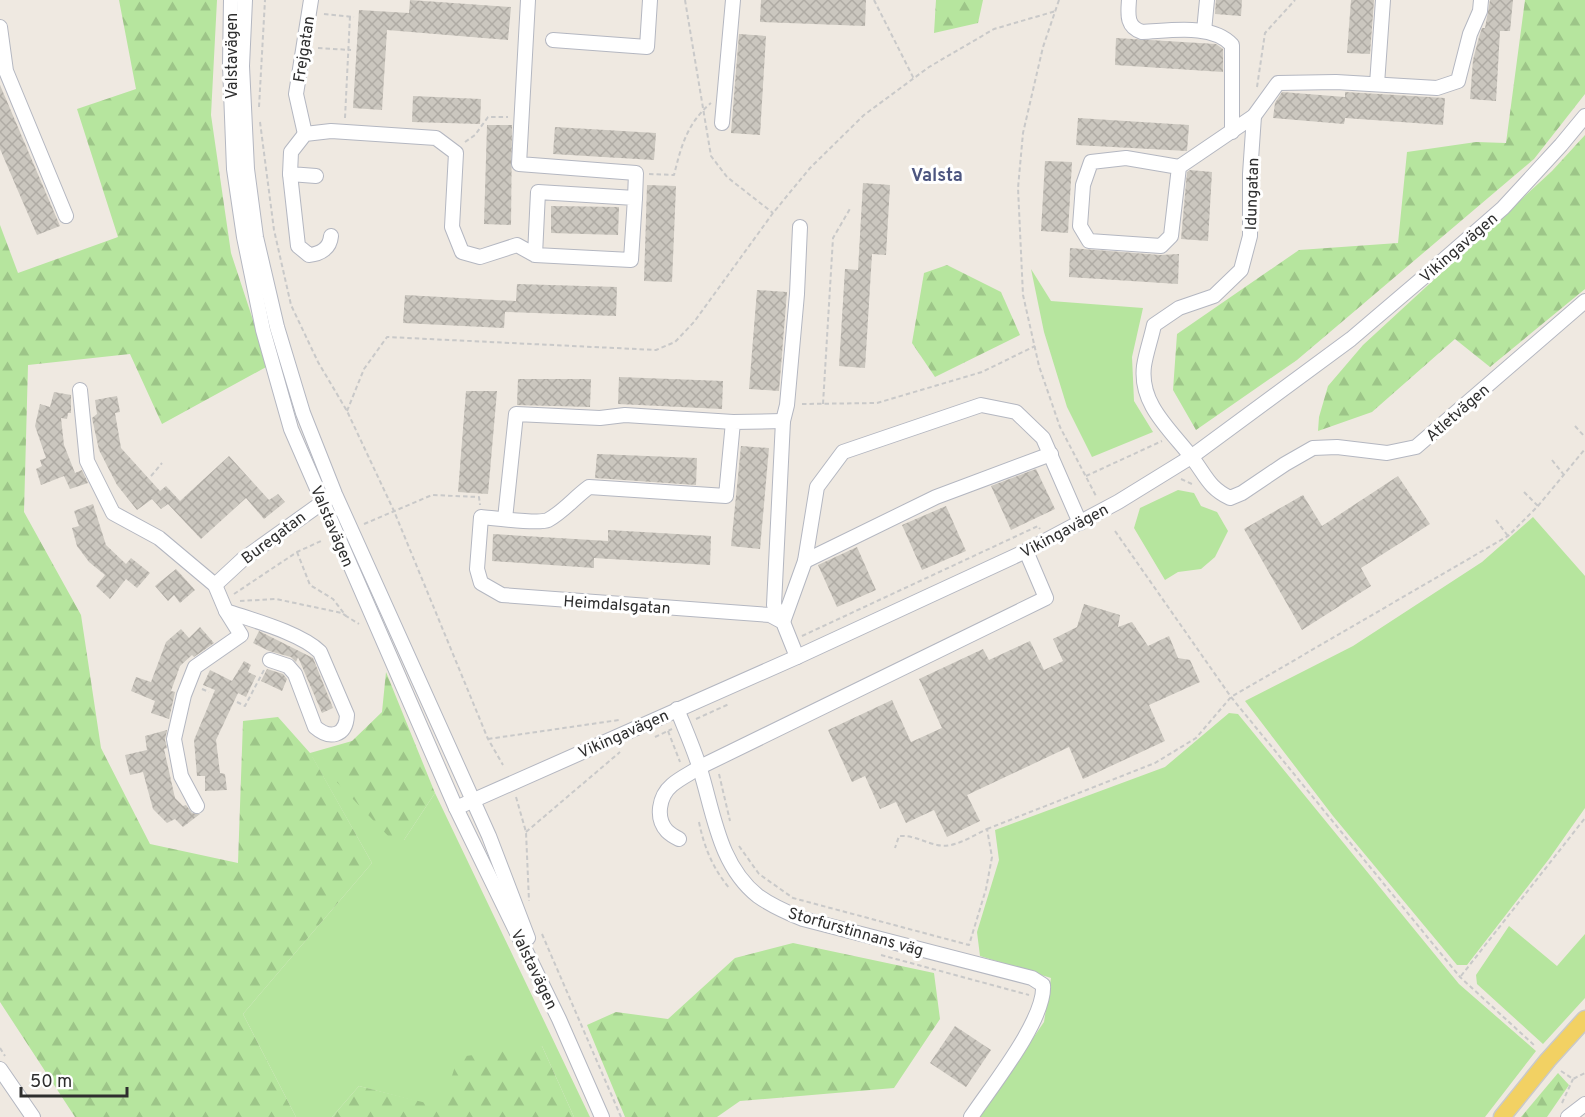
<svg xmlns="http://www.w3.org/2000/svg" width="1585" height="1117" viewBox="0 0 1585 1117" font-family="Overpass,sans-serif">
  <defs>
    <pattern id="forest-firs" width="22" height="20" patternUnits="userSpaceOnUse" patternTransform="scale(1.5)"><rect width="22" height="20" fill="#b6e59e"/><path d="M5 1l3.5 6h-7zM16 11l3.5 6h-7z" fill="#9dc588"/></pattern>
    <pattern id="building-cross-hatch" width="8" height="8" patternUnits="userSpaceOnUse" patternTransform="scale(1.5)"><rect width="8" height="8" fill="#cbc7bf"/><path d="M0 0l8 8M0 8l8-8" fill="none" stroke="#afaba4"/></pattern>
  </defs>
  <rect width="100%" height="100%" fill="#efe9e1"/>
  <g fill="#b6e59e">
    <polygon points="1031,269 1051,301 1143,308 1132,357 1134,401 1153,432 1092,457 1067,407 1044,332"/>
    <polygon points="1178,490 1194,493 1201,506 1217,512 1228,531 1215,557 1201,569 1178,572 1165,580 1134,528 1140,508"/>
    <polygon points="1533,517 1585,576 1585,808 1549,859 1467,965 1457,965 1333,816 1245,701 1353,646 1482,562"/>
    <polygon points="1229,713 1238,714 1459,984 1536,1051 1485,1117 979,1117 1044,1022 1051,978 980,956 977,932 999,860 995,830 1165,767"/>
    <polygon points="310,753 404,840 435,793 590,1117 574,1117 542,1046 442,1108 359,1086 332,1117 296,1117 243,1014 372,863"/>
    <polygon points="1509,926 1557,966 1585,934 1585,998 1543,1044 1477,984 1476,975"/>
  </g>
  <g fill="url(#forest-firs)">
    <polygon points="119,0 217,0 211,115 231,253 268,366 162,424 130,354 28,365 24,512 81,615 101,748 150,844 238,863 243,721 278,717 310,753 352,741 382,712 386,672 435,793 404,840 391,839 312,756 372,863 243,1014 296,1117 75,1117 0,1002 0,225 18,273 118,237 77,109 136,89"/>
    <polygon points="936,0 983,0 978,23 934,33"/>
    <polygon points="1525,0 1585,0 1585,94 1534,159 1297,360 1196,430 1173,390 1177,334 1299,250 1398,243 1407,152 1476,142 1506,143"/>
    <polygon points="1585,135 1585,289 1490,367 1455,339 1372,412 1318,431 1319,417 1328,386 1363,345 1552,171"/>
    <polygon points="947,265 1001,292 1020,335 935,377 912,343 924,273"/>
    <polygon points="793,943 934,973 940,1019 894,1088 740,1101 717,1117 625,1117 587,1025 616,1012 668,1019 735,958"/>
    <polygon points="542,1046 574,1117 332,1117 359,1086 442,1107 458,1057"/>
    <polygon points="1558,1073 1569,1085 1547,1117 1521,1117"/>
  </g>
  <g fill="url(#building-cross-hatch)">
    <polygon points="410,0 511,7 508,40 387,30 382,110 353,108 359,10 409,13"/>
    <polygon points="761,0 866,0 865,26 760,22"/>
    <polygon points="1216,0 1242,0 1241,16 1215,14"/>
    <polygon points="1351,0 1374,0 1370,54 1347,53"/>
    <polygon points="1490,0 1513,0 1510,31 1500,31 1496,101 1470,99 1473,60 1479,37 1482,28 1485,28"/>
    <polygon points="739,34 766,36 760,135 731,133"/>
    <polygon points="1116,38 1216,44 1223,49 1223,72 1115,65"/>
    <polygon points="0,85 60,226 37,235 0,149"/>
    <polygon points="1282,92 1345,97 1345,92 1445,98 1443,125 1345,118 1344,124 1273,118 1275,103"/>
    <polygon points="413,96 481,99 480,124 412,122"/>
    <polygon points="1078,118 1189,125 1187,151 1076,145"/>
    <polygon points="487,125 512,125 511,225 484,224"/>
    <polygon points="555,127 656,133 654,160 553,154"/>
    <polygon points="1045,161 1072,162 1068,233 1041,231"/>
    <polygon points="1190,170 1212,172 1208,241 1181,239 1187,172"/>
    <polygon points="863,183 890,185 886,255 872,254 865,368 839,366 845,269 858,270"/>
    <polygon points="647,185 676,186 672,282 644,281"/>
    <polygon points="551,206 619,207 618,235 551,233"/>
    <polygon points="1070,248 1160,255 1179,254 1178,284 1069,277"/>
    <polygon points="517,284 617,287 616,316 505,312 504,328 403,323 405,295 516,301"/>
    <polygon points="757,290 787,292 779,391 749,389"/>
    <polygon points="619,377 723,381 722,409 618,404"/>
    <polygon points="518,379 591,379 590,407 517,405"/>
    <polygon points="466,391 497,391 488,494 458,492"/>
    <polygon points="54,392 71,395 71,413 68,413 67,419 61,418 64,445 75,473 82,470 88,483 70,489 64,476 41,485 36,469 42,466 40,460 46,458 35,426 40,404 50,407"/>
    <polygon points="117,396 120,412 115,413 121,448 160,491 166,486 180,501 229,456 269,500 278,494 285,502 264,519 246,498 201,539 168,504 161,509 152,499 137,510 117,485 99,450 92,418 97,414 95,400"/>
    <polygon points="741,446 769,448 760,549 731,546"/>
    <polygon points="597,454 697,458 696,485 595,478"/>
    <polygon points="1036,469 1055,509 1011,530 991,486"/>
    <polygon points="1398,476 1430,524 1361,568 1371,586 1302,630 1244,529 1303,495 1322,526"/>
    <polygon points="93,504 106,545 126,564 131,558 150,573 137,588 126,579 110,599 96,586 105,575 89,562 77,546 72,528 79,526 74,511"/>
    <polygon points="946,506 966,551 922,570 902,525"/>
    <polygon points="608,530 711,536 710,565 594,558 594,568 492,561 493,534 608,541"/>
    <polygon points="857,547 876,590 837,607 818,565"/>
    <polygon points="176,569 195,590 180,603 174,595 168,601 155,586"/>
    <polygon points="1084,604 1120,615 1118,627 1132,622 1148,646 1169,636 1178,658 1190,660 1200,682 1149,705 1165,741 1083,779 1069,747 967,795 980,821 947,837 934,810 906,823 896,802 880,809 865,776 852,782 828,730 892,700 911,742 942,728 919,679 983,649 989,660 1030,641 1044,670 1063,661 1053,639 1077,627"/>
    <polygon points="200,627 214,643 194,657 192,655 180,666 171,691 175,692 169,719 151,713 155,701 131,691 136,677 151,682 166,642 181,629 189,638"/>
    <polygon points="259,631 313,658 333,708 322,713 298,657 296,662 291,657 269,651 253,643"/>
    <polygon points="244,661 251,665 248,672 256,676 246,697 238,693 216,740 220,773 225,774 227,790 205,791 205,776 197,776 194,740 215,690 203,685 210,670 232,681"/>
    <polygon points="267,669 283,674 287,679 282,691 261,681"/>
    <polygon points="167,730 165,740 167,748 164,749 175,798 183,806 186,805 192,813 200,814 183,827 175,819 167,823 153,809 143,772 130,775 125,755 147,750 145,736"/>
    <polygon points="955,1026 991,1050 966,1087 930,1063"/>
  </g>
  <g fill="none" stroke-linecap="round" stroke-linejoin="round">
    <g stroke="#b4b7c1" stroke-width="16">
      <g id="minor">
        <polyline points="231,0 230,65 234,169 244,237 263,330 291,429 456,808 559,1019 602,1117"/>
        <polyline points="245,0 242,66 247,169 256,237 277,327 303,413 335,494 489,836 528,938"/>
        <polyline points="528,0 519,164 636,173 635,198"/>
        <path d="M1129 0C1128 14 1126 27 1142 32 1169 31 1212 23 1232 45V132"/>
        <polyline points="0,27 6,71 66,216"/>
        <polyline points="1204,31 1207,0"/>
        <polyline points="553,40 647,47 650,0"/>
        <polyline points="1377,84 1383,0"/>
        <path d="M1254 116 1250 174V236L1241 270 1214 296 1179 308 1154 325C1151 339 1146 353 1144 366 1139 405 1172 431 1193 459 1206 476 1209 488 1230 498L1242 493 1285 464 1313 448 1337 447 1387 453 1416 447 1585 301"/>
        <polyline points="722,123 733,0"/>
        <polyline points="305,134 296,94 311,0"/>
        <polyline points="1179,167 1171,236 1161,246 1089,241 1080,226 1083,185 1091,162 1126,158 1179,167 1254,116 1278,83 1336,82 1437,88 1458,81 1470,34 1480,11 1481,0"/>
        <path d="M290 174 298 246 309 255C321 254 330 248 331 236"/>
        <polyline points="316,176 290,174 291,152 305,134 331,131 436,138 456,153 452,227 462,252 480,257 517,245 535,255 631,260 635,198 538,192 535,255"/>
        <polyline points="80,390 87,461 113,513 159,538 215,585 226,611 241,635 195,667 184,695 174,739 181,776 197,806"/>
        <path d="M783 421 733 422 726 496 589 487C575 497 563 512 548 520 539 524 493 518 481 517L477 569 481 583 502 595 770 615 783 622 797 657"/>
        <polyline points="505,519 516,414 600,418 625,415 733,422"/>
        <polyline points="805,561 936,497 1051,454"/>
        <polyline points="215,585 242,560 330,497"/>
        <path d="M226 611C252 620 301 633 320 652L347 715C346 736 330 740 315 727L295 674 288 666 270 660"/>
        <polyline points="783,622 805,561 817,487 843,452 981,405 1016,412 1043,438 1080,523"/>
        <polyline points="783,622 774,605 783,421 787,405 797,294 800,227"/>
        <path d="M677 709C685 729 694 749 700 769 714 814 719 865 758 896 772 906 788 913 803 919L1032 978 1043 985C1046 1019 991 1087 971 1117"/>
        <polyline points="456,808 797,657 1026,551 1118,502 1191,457 1351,339 1432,270 1503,208 1561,145 1585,116"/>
        <path d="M679 839C675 837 670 834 667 831 655 818 659 796 672 785 680 778 691 773 700 767L1046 598 1026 551"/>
        <polyline points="0,1069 33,1117"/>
        <polyline points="1568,1117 1585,1104"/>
      </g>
    </g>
    <g stroke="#c9c9c9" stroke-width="19">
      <polyline id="major" points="1502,1117 1548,1060 1585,1019"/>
    </g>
    <g stroke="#c9c9c9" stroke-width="2" stroke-dasharray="4.5 3" stroke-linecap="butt">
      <polyline points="685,0 711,156 727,177 773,213"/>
      <polyline points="874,0 914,79"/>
      <polyline points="1059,0 1043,47 1023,133 1018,188 1023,295 1039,366 1060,427 1096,496"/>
      <polyline points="324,14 354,17"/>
      <polyline points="318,48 351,50"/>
      <polyline points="1257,87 1265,33 1295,0"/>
      <polyline points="259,107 265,0"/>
      <polyline points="345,118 350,16"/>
      <polyline points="260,122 274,230 291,305 318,362 347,411 394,511 488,739 503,765"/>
      <polyline points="465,142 475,135 488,117 508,117"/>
      <path d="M649 174 674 175C681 147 687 123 711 103"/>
      <polyline points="802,404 877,403 982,372 1035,346"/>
      <polyline points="823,404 833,238 851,207"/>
      <polyline points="347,411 364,369 387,337 656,350 675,342 694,322 773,213 810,168 864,115 929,67 994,29 1056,11"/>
      <polyline points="1575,426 1585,437"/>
      <polyline points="1552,460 1564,475"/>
      <polyline points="151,476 162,463"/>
      <polyline points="1086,476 1162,441"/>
      <polyline points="1181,479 1192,484"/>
      <polyline points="1524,492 1538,506"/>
      <polyline points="1496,520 1508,536"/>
      <polyline points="364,524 432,495 479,497 480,505"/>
      <polyline points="1115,531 1231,697 1460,977 1535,1046"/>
      <polyline points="297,552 310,585 333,599 346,616 359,624"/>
      <polyline points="234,594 297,552 321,541"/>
      <polyline points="240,601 276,599 342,613 346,616"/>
      <polyline points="802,636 1038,526 1040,529"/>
      <polyline points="202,689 209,692"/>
      <polyline points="237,702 245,706 264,670"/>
      <polyline points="696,719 729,704"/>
      <polyline points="668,731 680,762"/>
      <polyline points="655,737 672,729"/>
      <polyline points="488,739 619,720"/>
      <polyline points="719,774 730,821"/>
      <polyline points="516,797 526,832 529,901"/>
      <path d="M699 822C704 847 713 869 730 889"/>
      <polyline points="987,829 1155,763 1196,738 1231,697 1508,536 1538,506 1585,449"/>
      <polyline points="526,832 620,752"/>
      <path d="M739 846 759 874 793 898 969 945 986 889 992 857 987 829C972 836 954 849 937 845 924 842 913 835 899 836L895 848"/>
      <polyline points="542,934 621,1117"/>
      <polyline points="881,955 1029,995"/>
      <polyline points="1461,976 1585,818"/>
      <polyline points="0,1048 5,1056"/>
      <polyline points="1561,1071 1573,1079 1585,1073"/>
      <polyline points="1562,1103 1573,1079"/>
    </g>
    <use href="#minor" stroke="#fff" stroke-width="14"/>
    <use href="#major" stroke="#f2d163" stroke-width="16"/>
  </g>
  <g text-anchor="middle" stroke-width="6" stroke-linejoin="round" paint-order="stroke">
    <g font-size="16" fill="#2e2e2e" stroke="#fff">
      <text transform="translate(303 49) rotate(-81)" y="6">Frejgatan</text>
      <text transform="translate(231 56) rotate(-90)" y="6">Valstavägen</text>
      <text transform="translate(1251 194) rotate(-88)" y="6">Idungatan</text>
      <text transform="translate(1458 247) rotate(-41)" y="6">Vikingavägen</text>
      <text transform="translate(1457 412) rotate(-41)" y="6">Atletvägen</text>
      <text transform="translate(333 526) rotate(67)" y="6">Valstavägen</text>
      <text transform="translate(1064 530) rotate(-28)" y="6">Vikingavägen</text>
      <text transform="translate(273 537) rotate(-37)" y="6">Buregatan</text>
      <text transform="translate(617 604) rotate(4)" y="6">Heimdalsgatan</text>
      <text transform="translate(623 733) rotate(-24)" y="6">Vikingavägen</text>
      <text transform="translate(856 931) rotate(16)" y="6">Storfurstinnans väg</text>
      <text transform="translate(535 969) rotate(64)" y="6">Valstavägen</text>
    </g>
    <g font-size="18" font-weight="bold" fill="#4d5680" stroke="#fff">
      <text x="937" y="181">Valsta</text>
    </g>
  </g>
  <path d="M21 1087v9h106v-9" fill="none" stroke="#2e2e2e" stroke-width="3"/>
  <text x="30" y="1087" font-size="18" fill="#2e2e2e" stroke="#ffffff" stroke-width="4.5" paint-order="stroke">50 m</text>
</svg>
